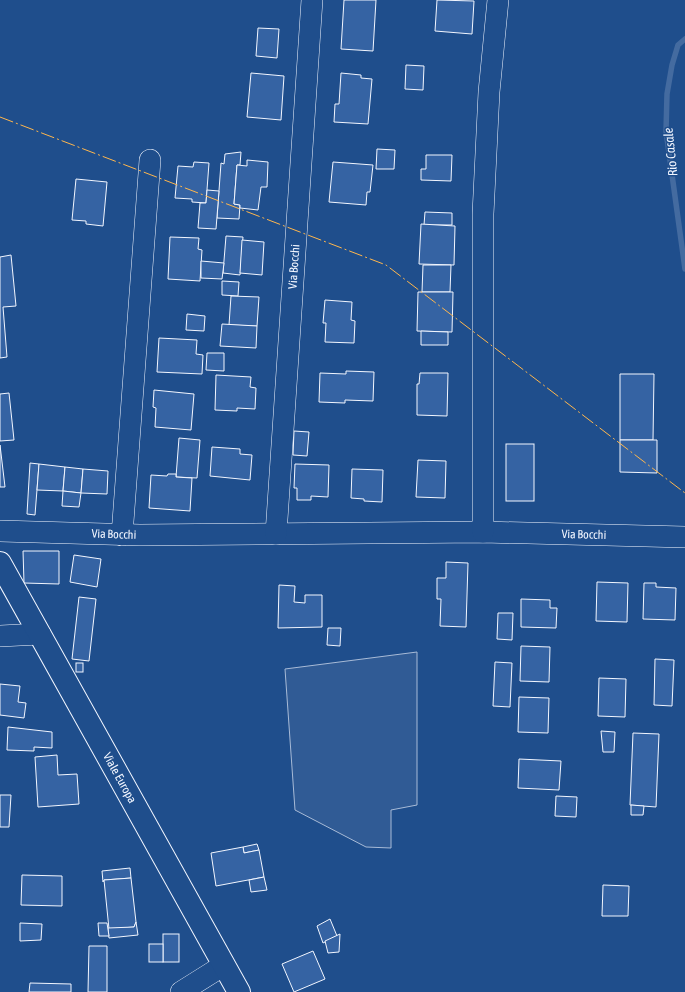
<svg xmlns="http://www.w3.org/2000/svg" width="685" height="992" viewBox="0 0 685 992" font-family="'Asap Condensed',sans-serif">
  <rect width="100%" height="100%" fill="#1f4e8c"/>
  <polygon fill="#305b95" stroke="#a8bbd7" points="417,652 417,805 391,810 391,848 366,847 295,810 285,669"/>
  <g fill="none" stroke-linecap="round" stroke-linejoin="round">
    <polyline stroke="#446ba0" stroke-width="5.5" points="685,39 678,45 672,65 667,94 666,131 685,269"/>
  </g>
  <g fill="#3563a3" stroke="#f2f6ff">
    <polygon points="344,0 376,0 373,51 341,49"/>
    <polygon points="437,0 474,1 472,34 435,31"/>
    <polygon points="258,28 279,29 277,58 256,56"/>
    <polygon points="406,65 424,66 423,90 405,89"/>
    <polygon points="251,73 284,76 281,120 247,117"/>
    <polygon points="341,73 361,75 361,78 372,79 368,124 334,122 335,104 339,104"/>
    <polygon points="377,149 395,150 394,169 376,169"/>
    <polygon points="241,152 240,165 237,165 234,204 240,205 239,219 217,218 221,163 224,164 225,154"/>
    <polygon points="426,155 452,155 451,181 421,180 421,169 426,169"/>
    <polygon points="247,160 268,162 267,187 261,187 258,210 240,208 240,205 234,204 237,165 247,166"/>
    <polygon points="194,162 209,163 206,203 192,202 192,199 175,198 178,166 193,167"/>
    <polygon points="333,162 373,165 370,192 367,192 366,205 329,202"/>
    <polygon points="76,179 107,182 103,226 86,224 86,221 72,220"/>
    <polygon points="207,190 219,191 216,229 198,228 200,203 206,203"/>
    <polygon points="425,212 452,213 452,225 424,225"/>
    <polygon points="421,224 455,226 454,265 419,264"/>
    <polygon points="226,236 243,237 240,275 223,273"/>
    <polygon points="170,237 199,238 198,249 202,250 200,281 168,279"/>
    <polygon points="242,240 264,242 262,275 240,273"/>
    <polygon points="11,255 16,306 3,307 7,357 0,358 0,257"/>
    <polygon points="201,261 224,263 222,279 201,278"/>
    <polygon points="423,265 451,265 450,292 422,292"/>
    <polygon points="222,281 239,282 238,296 222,295"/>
    <polygon points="418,292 453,292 452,332 417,331"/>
    <polygon points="231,296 259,297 257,326 229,325"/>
    <polygon points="325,300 352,302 351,320 355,321 354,343 325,342 326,323 323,323"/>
    <polygon points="187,314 205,316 204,331 186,330"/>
    <polygon points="222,324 257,326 256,348 220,346"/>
    <polygon points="421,331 448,332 448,345 421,345"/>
    <polygon points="159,338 197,340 196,354 203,355 202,374 157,372"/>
    <polygon points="207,353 224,353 224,371 206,370"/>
    <polygon points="346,371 374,372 373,401 345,400 345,403 319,402 320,373 346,374"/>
    <polygon points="420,373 448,373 447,416 417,415 417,384 419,384"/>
    <polygon points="620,374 654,374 653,440 620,440"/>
    <polygon points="216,375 251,377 250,387 256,388 255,409 237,408 237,411 215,410"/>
    <polygon points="154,390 194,394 191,430 155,427 156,408 153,407"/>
    <polygon points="9,393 14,440 0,441 0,394"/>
    <polygon points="294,431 309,432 307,456 293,455"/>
    <polygon points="179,438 200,440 197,478 176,477"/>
    <polygon points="620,440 657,440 657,473 620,472"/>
    <rect x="506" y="444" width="28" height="57"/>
    <polygon points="0,445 5,487 0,487"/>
    <polygon points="212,447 240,449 240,454 252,455 250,480 210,476"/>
    <polygon points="418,460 446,461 445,498 416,497"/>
    <polygon points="30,463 39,464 35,515 27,514"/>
    <polygon points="39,464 65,467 63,491 37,490"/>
    <polygon points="295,464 329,465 328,497 311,496 311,500 297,500 297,488 294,488"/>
    <polygon points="65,467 83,469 81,493 63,491"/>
    <polygon points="83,469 108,471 107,494 81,493"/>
    <polygon points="352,469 383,470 382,502 364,501 364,499 351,498"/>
    <polygon points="168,474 176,474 176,477 192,478 190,511 149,508 151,475 167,476"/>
    <polygon points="63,491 81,493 79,507 62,506"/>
    <polygon points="23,551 59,551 59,584 24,583"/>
    <polygon points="74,555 101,559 97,587 70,582"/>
    <polygon points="446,562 468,563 466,627 440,626 441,599 437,599 437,578 446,578"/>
    <polygon points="597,582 628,583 627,622 596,621"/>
    <polygon points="644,583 656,583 656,587 676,588 675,620 643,619"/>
    <polygon points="279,585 295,586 294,602 305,603 305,595 322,595 322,627 278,628"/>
    <polygon points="79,597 96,599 89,661 72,659"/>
    <polygon points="521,599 550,600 550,608 557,608 556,628 521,627"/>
    <polygon points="498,613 513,613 512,640 497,639"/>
    <polygon points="328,628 341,628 340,646 327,645"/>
    <polygon points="521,646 550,647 549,682 520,681"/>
    <polygon points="655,659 674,660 672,706 654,705"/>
    <polygon points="495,662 512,663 510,707 493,706"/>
    <rect x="76" y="663" width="7" height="9"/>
    <polygon points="599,678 626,679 625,717 598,716"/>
    <polygon points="0,684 20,686 18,702 26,703 24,718 0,715"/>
    <polygon points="519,697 549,698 548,733 518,732"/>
    <polygon points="8,727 52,732 52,748 34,747 34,751 7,750"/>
    <polygon points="601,731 615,732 614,752 603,752"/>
    <polygon points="633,733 659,734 656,807 630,805"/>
    <polygon points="57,755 58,775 77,774 79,804 38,807 35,757"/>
    <polygon points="519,759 561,761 559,790 518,788"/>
    <polygon points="0,795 11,795 9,827 0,827"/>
    <polygon points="556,796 577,797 576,817 555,816"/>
    <polygon points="631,805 644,806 643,815 631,815"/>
    <polygon points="257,844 259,850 244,853 243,847"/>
    <polygon points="243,847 244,853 259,850 264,877 216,886 211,853"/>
    <polygon points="130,868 131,878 104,880 103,882 102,871"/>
    <polygon points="22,875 62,876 62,906 21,905"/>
    <polygon points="264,877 267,890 251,892 249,880"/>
    <polygon points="131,878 136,922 134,927 109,929 104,880"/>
    <polygon points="603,885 629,886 628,916 602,916"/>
    <polygon points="330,919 337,936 323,943 317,926"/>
    <polygon points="136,922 138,935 109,938 108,928 134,927"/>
    <polygon points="20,923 42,924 41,940 20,941"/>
    <polygon points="98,923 107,923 109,936 99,936"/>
    <rect x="163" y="934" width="16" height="28"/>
    <polygon points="340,934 339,952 328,953 325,941"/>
    <rect x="149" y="944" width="14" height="18"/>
    <polygon points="89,946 107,946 107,992 88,992"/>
    <polygon points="313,951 325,979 294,992 282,964"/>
    <polygon points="30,983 71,984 71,992 29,992"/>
  </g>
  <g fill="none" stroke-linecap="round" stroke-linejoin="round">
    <g stroke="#f2f6ff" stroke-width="22">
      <g id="minor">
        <path id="s1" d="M0 531 140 535 483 532 685 537"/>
        <polyline points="483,532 483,214 489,92 498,0"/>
        <path id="s2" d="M276 534 312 0"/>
        <polyline points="122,535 150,160"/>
        <polyline points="0,636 40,634"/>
        <polyline points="181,992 224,965"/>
      </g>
    </g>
    <g stroke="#f2f6ff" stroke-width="24">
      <g id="major">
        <path id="s3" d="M0 563 239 992"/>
      </g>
    </g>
    <use href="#minor" stroke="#1f4e8c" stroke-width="21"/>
    <use href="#major" stroke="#1f4e8c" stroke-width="22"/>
    <polyline stroke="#ffb74d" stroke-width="1" stroke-dasharray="14 3 2 3" stroke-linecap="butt" points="0,117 386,265 685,493"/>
  </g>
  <g text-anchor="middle" stroke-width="3" stroke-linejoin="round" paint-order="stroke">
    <g font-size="12" fill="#f2f6ff" stroke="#1f4e8c">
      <text dy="4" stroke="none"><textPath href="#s2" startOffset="268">Via Bocchi</textPath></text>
      <text dy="4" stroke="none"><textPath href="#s1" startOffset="114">Via Bocchi</textPath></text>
      <text dy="4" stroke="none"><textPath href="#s1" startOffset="584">Via Bocchi</textPath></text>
      <text dy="4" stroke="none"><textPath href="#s3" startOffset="246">Viale Europa</textPath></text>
    </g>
    <g font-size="13" font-style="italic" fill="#f2f6ff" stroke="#1f4e8c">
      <text transform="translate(670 152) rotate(-96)" y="5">Rio Casale</text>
    </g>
  </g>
</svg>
